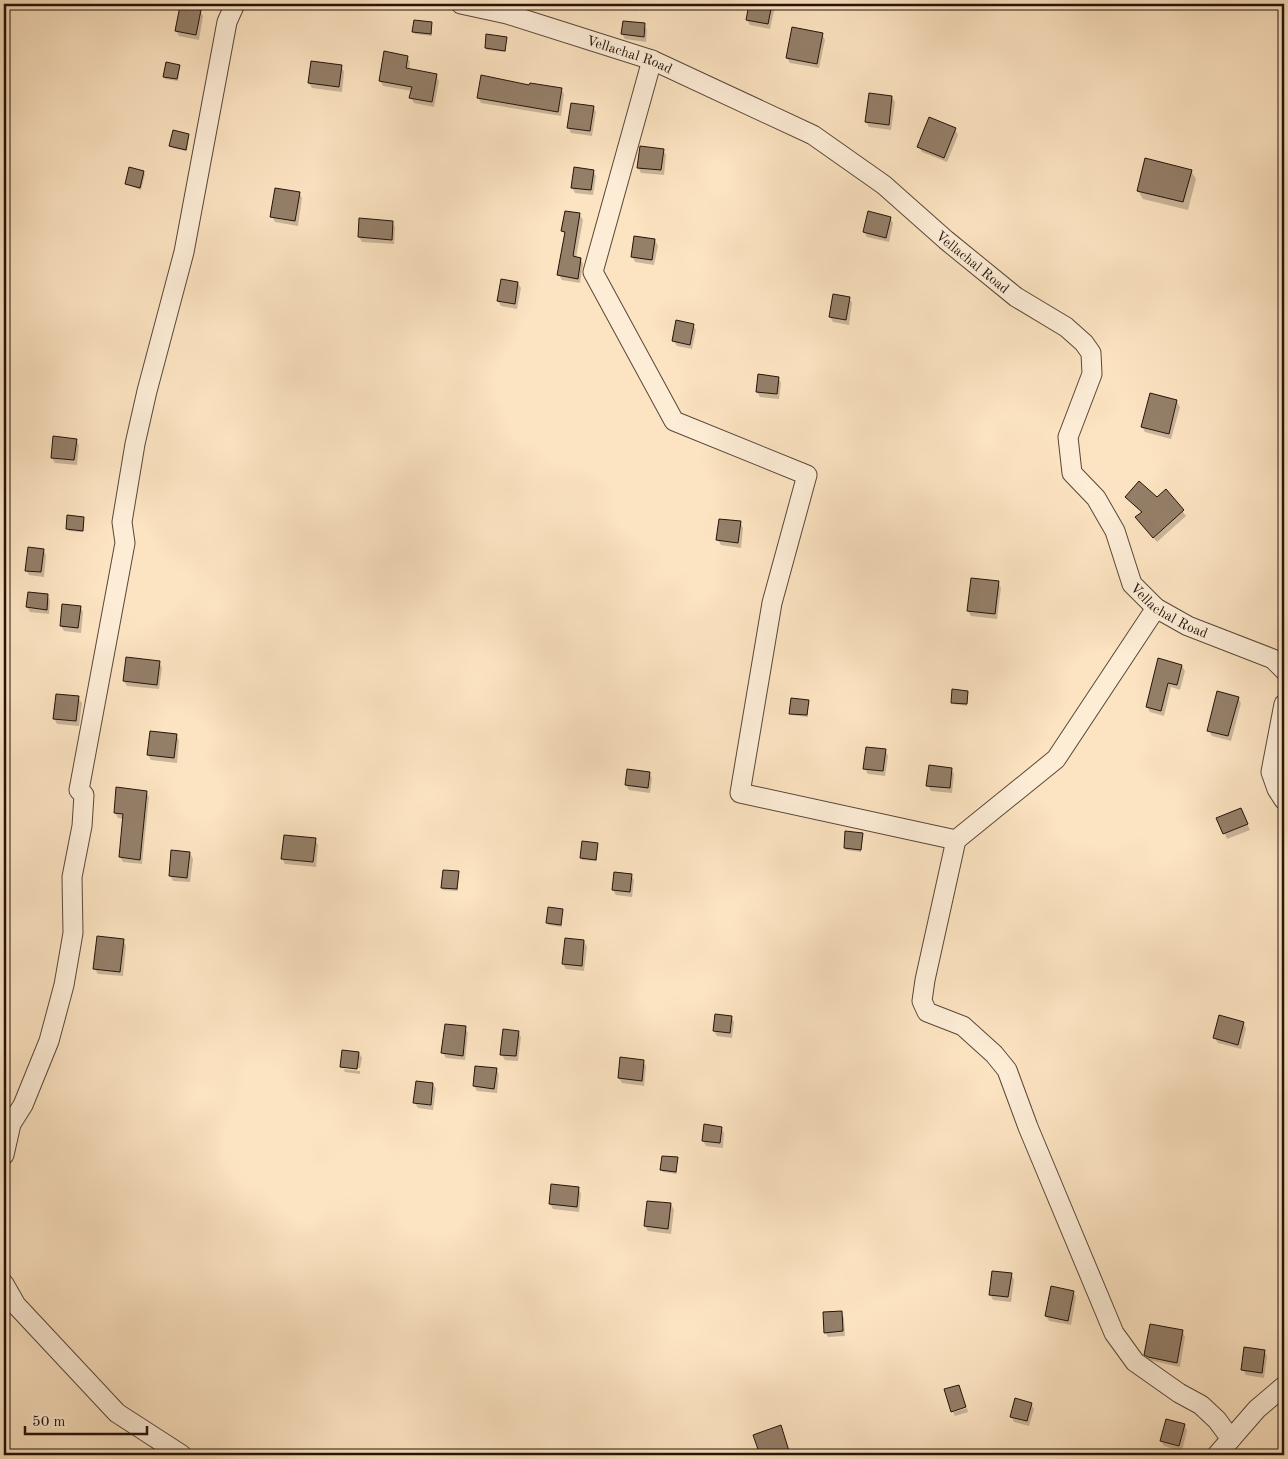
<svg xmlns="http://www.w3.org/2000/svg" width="1288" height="1459" viewBox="0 0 1288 1459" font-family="'Old Standard TT',serif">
  <rect width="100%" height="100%" fill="#fce3c1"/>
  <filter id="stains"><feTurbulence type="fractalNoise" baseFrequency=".004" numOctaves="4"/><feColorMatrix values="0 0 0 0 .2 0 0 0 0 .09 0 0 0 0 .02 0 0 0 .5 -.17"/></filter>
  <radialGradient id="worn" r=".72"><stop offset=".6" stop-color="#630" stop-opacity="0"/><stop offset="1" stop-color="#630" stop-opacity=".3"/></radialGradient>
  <g fill="#0003">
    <polygon points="612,4 638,4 636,11"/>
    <polygon points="750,4 773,4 775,6 770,29 750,25 747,20"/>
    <polygon points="200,11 203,16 199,40 179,36 176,31"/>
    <polygon points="432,23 432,36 415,34 414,32"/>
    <polygon points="644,24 647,30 646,42 625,39 622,34"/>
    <polygon points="822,34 825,40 819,68 790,63 787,58"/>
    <polygon points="506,38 506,52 487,50 486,48"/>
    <polygon points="407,57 410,62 409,70 436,76 439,81 434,107 414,103 411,98 412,91 383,86 380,81"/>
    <polygon points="312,62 341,66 344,72 342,92 312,88 309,83"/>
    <polygon points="180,66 178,81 165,79 164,76"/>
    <polygon points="530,86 561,89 564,94 561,116 481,103 478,97"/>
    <polygon points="870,95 892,97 895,102 891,130 869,127 866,122"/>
    <polygon points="593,107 596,112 592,136 571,133 568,127"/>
    <polygon points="955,129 958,135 947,162 922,152 919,147"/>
    <polygon points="189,135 187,151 172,148 171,146"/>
    <polygon points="663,150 666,155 664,175 641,173 638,167"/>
    <polygon points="130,169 145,174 141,190 126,184"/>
    <polygon points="593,171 596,176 593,195 575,193 572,187"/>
    <polygon points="1191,171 1196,179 1188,210 1143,199 1138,191"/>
    <polygon points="299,193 302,198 298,226 275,222 272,216"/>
    <polygon points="580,215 583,220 576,258 580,259 583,264 580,283 562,280 559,275 565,235 563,231"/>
    <polygon points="890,218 893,223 889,242 867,237 864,232"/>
    <polygon points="392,222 395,227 394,244 362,242 359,237"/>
    <polygon points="655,240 658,246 654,265 635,262 632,256"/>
    <polygon points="502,280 518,283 521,288 517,309 501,306 498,301"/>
    <polygon points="849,298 852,303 849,325 833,322 830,317"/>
    <polygon points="693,325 696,330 692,349 677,346 674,341"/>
    <polygon points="778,378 781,383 779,399 760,397 757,392"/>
    <polygon points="1177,402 1180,407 1171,439 1145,432 1142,427"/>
    <polygon points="76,440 79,445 77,465 55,463 52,458"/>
    <polygon points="1166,491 1186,516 1157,542 1137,518 1142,513 1126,497 1157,499"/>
    <polygon points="83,518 83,532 69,531 67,528"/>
    <polygon points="740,522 743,528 741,548 721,545 718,540"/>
    <polygon points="43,550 46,555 44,577 29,575 26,570"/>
    <polygon points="998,582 1001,588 997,619 971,616 968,611"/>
    <polygon points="47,595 50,601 49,614 30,612 27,607"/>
    <polygon points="80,607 83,612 81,633 64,631 61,626"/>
    <polygon points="159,662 162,668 159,689 127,686 124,681"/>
    <polygon points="1182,666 1185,671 1180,690 1171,687 1164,716 1150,712 1147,707"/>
    <polygon points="968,692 967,706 953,704 952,702"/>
    <polygon points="78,698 82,703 79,726 57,724 54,718"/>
    <polygon points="1238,698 1241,703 1231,741 1212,736 1209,731"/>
    <polygon points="808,701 808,717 791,715 790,713"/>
    <polygon points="176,735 179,740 177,763 151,760 148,755"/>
    <polygon points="885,750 888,756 885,776 868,774 865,769"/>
    <polygon points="951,769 954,774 952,793 931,791 928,786"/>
    <polygon points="649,773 652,778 650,793 629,790 626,785"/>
    <polygon points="146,792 149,797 142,864 123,862 120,857 124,819 118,818 115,813"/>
    <polygon points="1243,815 1250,830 1227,839 1218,819"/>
    <polygon points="862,835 861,852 846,850 845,848"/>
    <polygon points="315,840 318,845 316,867 285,864 282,858"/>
    <polygon points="597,844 597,861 582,860 581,858"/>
    <polygon points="190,853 193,859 190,882 173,881 170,875"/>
    <polygon points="458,873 458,891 443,890 442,887"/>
    <polygon points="631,875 634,880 632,897 616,895 613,890"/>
    <polygon points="549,909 562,910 562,927 548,925"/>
    <polygon points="123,940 126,946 123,976 98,974 94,968"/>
    <polygon points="584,941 587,947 584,971 566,969 563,964"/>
    <polygon points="716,1015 731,1017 734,1022 732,1038 717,1036 714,1031"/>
    <polygon points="1243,1023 1246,1028 1241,1049 1218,1043 1215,1038"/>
    <polygon points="465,1028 468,1033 465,1060 446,1058 443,1053"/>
    <polygon points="518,1032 521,1037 518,1061 505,1060 502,1055"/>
    <polygon points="359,1053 362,1058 360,1068 343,1066 343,1069 360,1071 360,1074 345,1072 342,1067"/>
    <polygon points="621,1058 643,1061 646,1066 644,1086 622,1083 619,1078"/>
    <polygon points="496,1069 499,1074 497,1093 477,1091 474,1086"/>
    <polygon points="433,1084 436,1089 433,1110 418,1108 415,1103"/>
    <polygon points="721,1128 724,1133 723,1148 706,1146 703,1141"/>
    <polygon points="677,1159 677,1174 663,1172 661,1170"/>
    <polygon points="578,1188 581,1194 579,1212 553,1209 550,1204"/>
    <polygon points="671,1204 674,1210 671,1234 648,1231 645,1226"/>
    <polygon points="1011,1274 1014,1280 1011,1302 993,1300 990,1294"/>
    <polygon points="1073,1292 1076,1297 1071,1325 1049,1321 1046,1316"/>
    <polygon points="841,1313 844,1318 845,1336 828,1337 825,1332"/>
    <polygon points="1182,1331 1185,1337 1180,1367 1149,1360 1145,1354"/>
    <polygon points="1264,1351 1267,1356 1264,1378 1246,1375 1243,1370"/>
    <polygon points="1031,1404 1034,1409 1029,1426 1014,1422 1011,1416"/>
    <polygon points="967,1408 968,1412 955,1416 953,1412"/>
    <polygon points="1184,1425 1187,1430 1182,1451 1164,1446 1161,1441"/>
    <polygon points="780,1427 791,1455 761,1455 755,1435"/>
    <polygon points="1122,1452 1135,1455 1121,1455"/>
  </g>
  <g fill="#947f69" stroke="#241309">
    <polygon points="749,4 772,4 768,24 746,20"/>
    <polygon points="180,6 201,10 196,35 175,31"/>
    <polygon points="414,20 432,22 431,34 412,32"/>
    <polygon points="623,21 645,23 644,37 621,34"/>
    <polygon points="792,27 823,33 817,64 786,58"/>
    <polygon points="486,34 507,37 505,51 485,48"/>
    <polygon points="384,51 408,56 406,68 437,74 432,102 409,98 412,87 379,81"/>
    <polygon points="311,61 342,65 339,87 308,83"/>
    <polygon points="166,62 180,65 177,79 163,77"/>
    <polygon points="481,75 529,85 530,83 562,88 558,112 477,98"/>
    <polygon points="869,93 892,96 889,125 865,122"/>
    <polygon points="571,103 594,106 590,131 567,128"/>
    <polygon points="929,117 956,128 944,158 917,147"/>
    <polygon points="173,130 189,134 186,150 169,146"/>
    <polygon points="640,146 664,149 661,170 637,168"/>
    <polygon points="1145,158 1192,170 1183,202 1137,191"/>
    <polygon points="129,167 144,171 140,188 125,184"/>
    <polygon points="574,167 594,170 591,190 571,188"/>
    <polygon points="275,188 300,192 295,221 270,217"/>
    <polygon points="565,211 580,213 573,256 581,258 578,279 557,275 565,232 561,231"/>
    <polygon points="868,211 891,217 886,238 863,232"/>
    <polygon points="359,218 393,221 392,240 358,237"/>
    <polygon points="634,236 655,239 652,260 631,257"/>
    <polygon points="501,279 518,282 515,304 497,301"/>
    <polygon points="833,294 850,297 846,320 829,317"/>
    <polygon points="676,320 694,324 690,345 672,341"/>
    <polygon points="758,374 779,377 777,394 756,392"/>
    <polygon points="1150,393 1177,400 1169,434 1141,427"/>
    <polygon points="53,436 77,439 74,460 51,458"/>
    <polygon points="1139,481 1157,497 1166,489 1184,510 1153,538 1135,517 1142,512 1125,497"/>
    <polygon points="67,515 84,517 83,531 66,529"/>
    <polygon points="719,519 741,521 738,543 716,540"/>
    <polygon points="28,547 44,549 41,572 25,571"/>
    <polygon points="971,578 999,581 995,614 967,611"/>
    <polygon points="28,592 48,594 47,610 26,607"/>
    <polygon points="62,604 81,606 78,628 60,626"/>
    <polygon points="126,657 160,661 157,685 123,681"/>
    <polygon points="1158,658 1182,665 1177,685 1168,683 1161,711 1146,707"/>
    <polygon points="952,689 968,691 967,704 951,703"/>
    <polygon points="1217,691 1239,697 1228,736 1207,731"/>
    <polygon points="56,694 79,696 76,721 53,719"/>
    <polygon points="791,698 809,700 807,715 789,714"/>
    <polygon points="150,731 177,734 174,758 147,755"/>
    <polygon points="866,747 886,749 883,771 863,769"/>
    <polygon points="929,765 952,768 950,788 926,786"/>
    <polygon points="627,769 650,772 648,788 625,785"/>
    <polygon points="116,787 147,791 140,860 119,857 123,814 114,813"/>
    <polygon points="1241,808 1248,824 1223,834 1216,818"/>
    <polygon points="845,831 863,833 861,850 844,848"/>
    <polygon points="284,835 316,838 313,862 281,859"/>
    <polygon points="582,841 598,843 596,860 580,858"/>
    <polygon points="171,850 190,852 187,878 169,876"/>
    <polygon points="443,870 459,871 457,889 441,888"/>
    <polygon points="614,872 632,874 630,892 612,890"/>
    <polygon points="548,907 563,909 561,925 546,923"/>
    <polygon points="97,936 124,939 120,972 93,969"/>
    <polygon points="565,938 584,940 582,966 562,964"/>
    <polygon points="715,1014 732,1016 730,1033 713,1031"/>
    <polygon points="1219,1015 1244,1022 1238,1045 1213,1038"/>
    <polygon points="445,1024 466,1026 463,1056 441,1053"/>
    <polygon points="503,1029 519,1031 516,1056 500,1055"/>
    <polygon points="342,1050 359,1052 357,1069 340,1067"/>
    <polygon points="620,1057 644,1060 642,1081 618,1078"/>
    <polygon points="475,1066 497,1068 494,1089 473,1086"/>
    <polygon points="416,1081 433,1083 431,1105 413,1103"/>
    <polygon points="704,1124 722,1127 720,1143 702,1141"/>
    <polygon points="662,1156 678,1157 676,1172 660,1170"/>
    <polygon points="551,1184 579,1187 577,1207 549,1204"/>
    <polygon points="647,1201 671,1203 668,1229 644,1226"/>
    <polygon points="992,1271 1012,1273 1008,1297 989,1295"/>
    <polygon points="1051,1286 1074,1291 1068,1321 1045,1316"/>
    <polygon points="842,1311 843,1331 824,1333 823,1312"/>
    <polygon points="1150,1324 1183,1330 1177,1363 1148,1357 1144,1355"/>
    <polygon points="1244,1347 1265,1350 1262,1373 1241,1370"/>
    <polygon points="959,1385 966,1407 951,1412 944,1389"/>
    <polygon points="1015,1398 1032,1403 1027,1421 1010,1417"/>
    <polygon points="1166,1419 1185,1424 1179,1446 1160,1441"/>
    <polygon points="781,1425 789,1451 778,1455 760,1455 753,1435"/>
  </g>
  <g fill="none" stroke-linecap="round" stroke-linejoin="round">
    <g stroke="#5a4737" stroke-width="21">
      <g id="street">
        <path id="s1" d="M461 4 507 14 652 60 813 135 884 185 946 240 1016 297 1066 327 1084 343 1091 353 1092 374 1068 437 1072 473 1096 498 1115 531 1132 584 1156 608 1188 626 1273 659 1284 670"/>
        <polyline points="652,60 593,272 674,421 807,475 772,603 740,793 956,840 1056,759 1156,608"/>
        <polyline points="1284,704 1271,772 1277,789 1284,800"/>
        <polyline points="956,840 925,980 922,1001 927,1012 963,1026 994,1054 1007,1070 1028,1127 1114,1333 1135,1362 1179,1393 1201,1405 1217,1420 1231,1439"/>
        <polyline points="4,1155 11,1124 23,1105 49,1041 64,985 73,933 72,877 82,826 84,795 79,790 125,543 122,522 135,444 147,391 184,252 227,22 235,4"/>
        <polyline points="4,1284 16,1305 117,1413 182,1455"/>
        <polyline points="1217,1455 1257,1409 1284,1386"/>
      </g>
    </g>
    <use href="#street" stroke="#fdedd7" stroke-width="19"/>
  </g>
  <g text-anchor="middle" stroke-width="4.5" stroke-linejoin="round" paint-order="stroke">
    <g font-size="14" fill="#241309" stroke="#fdedd7">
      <text dy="5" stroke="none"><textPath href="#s1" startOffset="176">Vellachal Road</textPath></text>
      <text dy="5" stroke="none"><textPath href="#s1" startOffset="581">Vellachal Road</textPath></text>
      <text dy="5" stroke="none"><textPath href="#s1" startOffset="1031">Vellachal Road</textPath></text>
    </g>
  </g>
  <rect width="1288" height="1459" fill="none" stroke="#fce3c1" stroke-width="20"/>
  <rect x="5" y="5" width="1278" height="1449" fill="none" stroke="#241309" stroke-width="2.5"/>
  <rect x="10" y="10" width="1268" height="1439" fill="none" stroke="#241309"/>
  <path d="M25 1426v8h122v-8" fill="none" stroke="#241309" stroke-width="2.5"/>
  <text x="32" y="1426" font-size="15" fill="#241309" stroke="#fdedd7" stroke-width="4" paint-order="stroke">50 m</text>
  <rect width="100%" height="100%" filter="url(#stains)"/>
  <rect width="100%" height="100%" fill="url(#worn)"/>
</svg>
